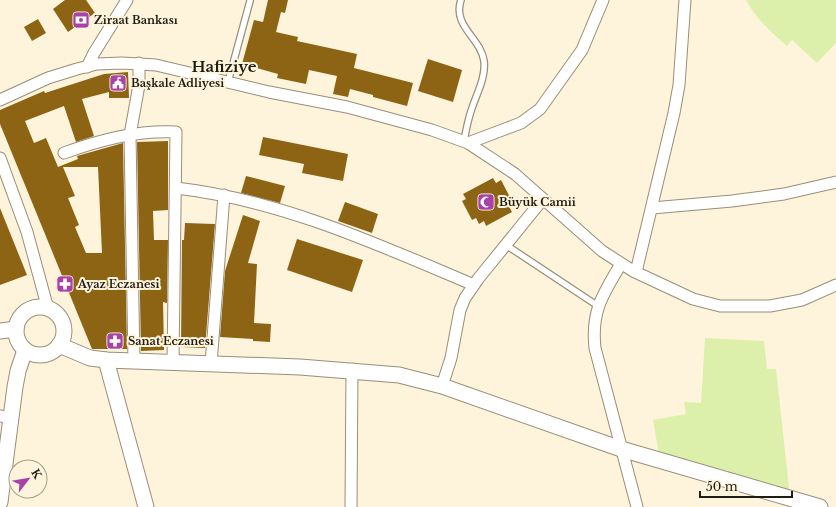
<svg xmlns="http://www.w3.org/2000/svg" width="836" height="507" viewBox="0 0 836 507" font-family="'Libre Baskerville',serif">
  <rect width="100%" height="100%" fill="#fef4dc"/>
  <g fill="#dcf0ab">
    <path d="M746 0H836V43L817 63 792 40 787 46C771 32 756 19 746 0Z"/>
    <polygon points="705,338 764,341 767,369 776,369 790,497 660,460 653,420 686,414 684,402 701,403"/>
  </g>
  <g fill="#8d6413" fill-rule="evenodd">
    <polygon points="65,0 86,0 95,13 68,32 53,9"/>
    <polygon points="268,0 288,0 285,13 281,12 276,32 298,37 297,41 357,54 354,68 413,83 407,106 373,97 373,95 350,89 348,97 333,94 337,76 309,70 306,84 277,78 278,74 242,64 254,20 263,22"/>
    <polygon points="38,19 46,33 32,41 24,27"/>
    <polygon points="428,59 462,70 453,102 418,91"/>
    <path d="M128 72 129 98H109V92L82 99 94 136 76 142 64 106 25 121 34 143 46 138 58 167 78 159 77 156 123 143 127 349H92L0 124V110L44 91 45 93 104 74ZM63 167H98L102 253H86L75 227 79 225 68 198 75 196Z"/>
    <polygon points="263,137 348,154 343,181 302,173 304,164 259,155"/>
    <polygon points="168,141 168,210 153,211 154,240 168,240 167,303 163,302 164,350 141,351 137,142"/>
    <polygon points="246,176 285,186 280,203 241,193"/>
    <polygon points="493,178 496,183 501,180 512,201 507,203 512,212 486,226 484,221 479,224 476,218 472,220 462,201 466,199 463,194"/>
    <polygon points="345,202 378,214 372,233 338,221"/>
    <polygon points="0,208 27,275 0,285"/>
    <polygon points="243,215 260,221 248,263 257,264 254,323 271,324 270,342 253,341 253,339 220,337 225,271"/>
    <polygon points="185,223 215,224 205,348 181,347 182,240 184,240"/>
    <polygon points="297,239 363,260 352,292 287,270"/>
  </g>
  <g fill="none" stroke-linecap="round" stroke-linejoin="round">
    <g stroke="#988e79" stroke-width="8">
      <g id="lane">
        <path d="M461 0C452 26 481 38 484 61 486 77 477 93 472 108 468 119 466 130 464 141"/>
        <polyline points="228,82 250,1"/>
        <polyline points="506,245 598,306"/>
      </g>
    </g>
    <g stroke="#988e79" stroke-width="13">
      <g id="street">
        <polyline points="87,67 94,53 127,0"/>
        <polyline points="0,100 48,78 77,69 97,64 122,63 156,65 269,92 347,107 432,130 468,143 515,174 602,251 633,271 693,299 720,306 770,306 802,300 836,285"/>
        <polyline points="468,143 521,123 540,109 582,50 603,0"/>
        <path d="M64 153C100 140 137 130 176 132L173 363"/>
        <polyline points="0,158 27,232 48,309"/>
        <path d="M176 188C281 200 377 244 474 285"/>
        <polyline points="652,208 732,201 784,194 836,182"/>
        <path d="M621 264C603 294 591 311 595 348L637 507"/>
        <polyline points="636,272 674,113 679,85 685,0"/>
        <polyline points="134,362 130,135 139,85 139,63"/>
        <polyline points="211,364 224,195"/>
        <polyline points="442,386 451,358 460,310 465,298 478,279 543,199"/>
        <polyline points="0,416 11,418"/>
        <polyline points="351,507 352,369"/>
      </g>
    </g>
    <g stroke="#988e79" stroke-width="17">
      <g id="secondary">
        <circle cx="40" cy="331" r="24"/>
        <polyline points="0,331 16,329"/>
        <polyline points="59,345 90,358 106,360 300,367 399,375 442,386 621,449 820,507"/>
        <polyline points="106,360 146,507"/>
        <polyline points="0,502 15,387 18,371 25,350"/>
      </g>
    </g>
    <use href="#lane" stroke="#fff" stroke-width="5.5"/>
    <use href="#street" stroke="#fff" stroke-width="11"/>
    <use href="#secondary" stroke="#fff" stroke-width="15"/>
  </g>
  <defs>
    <g id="bank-square" transform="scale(0.9)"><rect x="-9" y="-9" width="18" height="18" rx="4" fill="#a842a6" stroke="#fef4dc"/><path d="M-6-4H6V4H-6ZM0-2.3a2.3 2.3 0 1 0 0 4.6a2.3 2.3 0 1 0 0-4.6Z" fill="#fff"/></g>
    <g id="civic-square" transform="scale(0.9)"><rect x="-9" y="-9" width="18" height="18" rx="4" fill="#a842a6" stroke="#fef4dc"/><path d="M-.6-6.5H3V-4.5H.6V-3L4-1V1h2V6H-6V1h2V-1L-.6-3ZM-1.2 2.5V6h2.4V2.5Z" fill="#fff"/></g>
    <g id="mosque-square" transform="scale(0.9)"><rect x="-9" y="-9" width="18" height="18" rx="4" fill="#a842a6" stroke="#fef4dc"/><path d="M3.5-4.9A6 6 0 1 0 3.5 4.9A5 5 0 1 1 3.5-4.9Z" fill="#fff"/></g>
    <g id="pharmacy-square" transform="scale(0.9)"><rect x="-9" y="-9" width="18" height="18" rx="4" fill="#a842a6" stroke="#fef4dc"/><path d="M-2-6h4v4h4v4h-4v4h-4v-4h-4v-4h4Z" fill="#fff"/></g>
  </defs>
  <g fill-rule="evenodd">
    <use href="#bank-square" x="81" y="20"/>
    <use href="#civic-square" x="118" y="83"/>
    <use href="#mosque-square" x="486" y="202"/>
    <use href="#pharmacy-square" x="65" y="284"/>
    <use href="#pharmacy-square" x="115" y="341"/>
  </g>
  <g text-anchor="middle" stroke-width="4" stroke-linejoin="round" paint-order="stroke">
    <g font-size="11" font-weight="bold" fill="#1f1c13" stroke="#fef4dc" text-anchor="start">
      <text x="94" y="24">Ziraat Bankası</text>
      <text x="131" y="87">Başkale Adliyesi</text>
      <text x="499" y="206">Büyük Camii</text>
      <text x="78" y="288">Ayaz Eczanesi</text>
      <text x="128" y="345">Sanat Eczanesi</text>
    </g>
    <g font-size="15" font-weight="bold" fill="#1f1c13" stroke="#fef4dc">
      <text x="224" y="72">Hafiziye</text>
    </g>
  </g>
  <g transform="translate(28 479) rotate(59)"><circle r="19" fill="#fef4dc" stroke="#a59e8c"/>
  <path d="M0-3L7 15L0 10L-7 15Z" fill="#a842a6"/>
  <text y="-6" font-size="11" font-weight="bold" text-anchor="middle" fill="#1f1c13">K</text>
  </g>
  <path d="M700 491v6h92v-6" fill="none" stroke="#1f1c13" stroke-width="2"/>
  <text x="706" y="491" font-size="12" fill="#1f1c13" stroke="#fef4dc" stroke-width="3" paint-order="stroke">50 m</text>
</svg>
